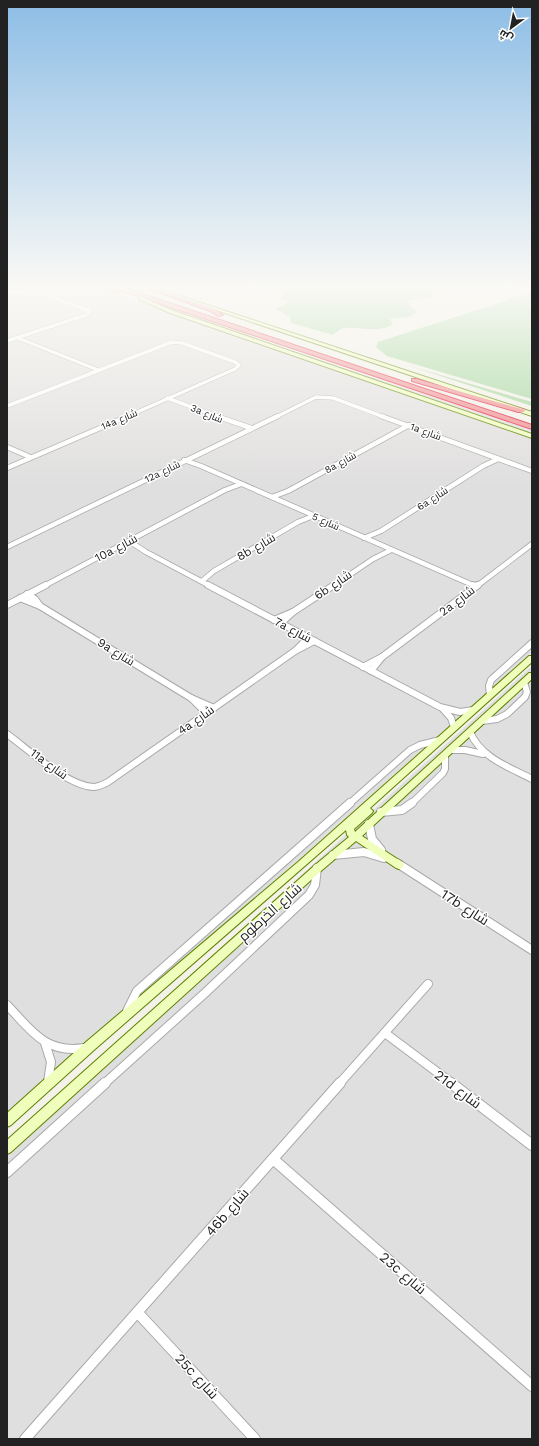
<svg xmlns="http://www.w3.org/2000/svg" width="539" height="1446" viewBox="0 0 539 1446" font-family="'Work Sans',Cairo,sans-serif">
  <rect width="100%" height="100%" fill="#f3f1e8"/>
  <g fill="#e0dfdf">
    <polygon points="7,285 93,285 532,430 532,652 7,1119"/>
    <polygon points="532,666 532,1439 7,1439 7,1142"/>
  </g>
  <g fill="#a1d59a">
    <path d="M288 285H429L433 293 432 298 408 300 410 306 417 312 409 317 389 319 393 324C378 334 360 326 344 328 340 329 336 332 333 335L291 323 290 317 276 309 290 301 280 300 286 292Z"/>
    <polygon points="532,292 532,399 387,356 376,347 378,342"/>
    <polygon points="410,366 532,402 532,406"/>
  </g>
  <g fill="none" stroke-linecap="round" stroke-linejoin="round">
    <g stroke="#a9a9a9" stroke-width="4.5">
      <g id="street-far4">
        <polyline points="7,292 41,293 90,311 86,315 7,341"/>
        <polyline points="18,338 98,370"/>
        <polyline points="167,398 219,417"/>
        <polyline points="7,406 172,342 182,343 235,362 239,365 235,369 126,417"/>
        <polyline points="276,417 316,397 333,398 384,417"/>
      </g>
    </g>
    <g stroke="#a9a9a9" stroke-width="6">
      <g id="street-far3">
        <polyline points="216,416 251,428"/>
        <polyline points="381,416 532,471"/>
        <polyline points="7,447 30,457"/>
        <polyline points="184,460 201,466 475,586"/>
        <polyline points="7,468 128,416"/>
        <polyline points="272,497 288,491 409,425"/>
        <polyline points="364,538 381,531 483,466 498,459"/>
        <polyline points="129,541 146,552 210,586"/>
        <polyline points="7,547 278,416"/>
        <polyline points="202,581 214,571 298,522 313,516"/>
        <polyline points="44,586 225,490 241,484"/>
        <polyline points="333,586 373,559 391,550"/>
        <polyline points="477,586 532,544"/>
      </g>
    </g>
    <g stroke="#a9a9a9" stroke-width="8">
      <g id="street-far2">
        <polyline points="208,585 440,707 460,712 473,710"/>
        <polyline points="473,585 476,586"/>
        <polyline points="27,594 35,599 40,606"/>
        <polyline points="20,598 40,606 191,698 214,708"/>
        <polyline points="7,605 46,585"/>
        <polyline points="274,620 293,612 334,585"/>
        <polyline points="281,623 293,612"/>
        <polyline points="296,650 308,638"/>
        <polyline points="363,667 382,657 478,585"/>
        <polyline points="371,671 382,657"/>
        <polyline points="490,695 489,686 491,680 532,643"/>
        <polyline points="191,698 206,713"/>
        <polyline points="443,709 451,718 454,727"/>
        <polyline points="482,721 497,719 507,714 525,697 527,692 524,682"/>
        <path d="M470 732C481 758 509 767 532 779"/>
        <path d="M7 734C29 750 66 785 93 787 99 787 104 784 108 782L295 651 314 641"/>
        <polyline points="450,750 465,750 483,754"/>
        <polyline points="349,804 410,750 420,745 440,740"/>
        <polyline points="411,804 443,773 445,769 445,755"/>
      </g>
    </g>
    <g stroke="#a9a9a9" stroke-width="10">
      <g id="street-far1">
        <polyline points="381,812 402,810 412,803"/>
        <polyline points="369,824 372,839 381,850"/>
        <polyline points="333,855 364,852 384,858"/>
        <polyline points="397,863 532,950"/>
        <path d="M7 1005C31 1030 45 1054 84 1048"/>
        <polyline points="127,1011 137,991 350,803"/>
        <polyline points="385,1033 453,1084"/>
        <polyline points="45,1043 51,1062 48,1082"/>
        <polyline points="104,1084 205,993 309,895 315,885 317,868"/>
        <polyline points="339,1084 428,984"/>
      </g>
    </g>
    <g stroke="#a9a9a9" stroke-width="12">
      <g id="street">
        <polyline points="451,1083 532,1145"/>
        <polyline points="273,1159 532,1386"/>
        <polyline points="7,1172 105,1083"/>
        <polyline points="138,1313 255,1439"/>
        <polyline points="25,1439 340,1083"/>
      </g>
    </g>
    <g stroke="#5d8200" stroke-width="2">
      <g id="secondary">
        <polygon points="150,286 532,412 532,416 150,288"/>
        <polygon points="139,297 141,297 174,311 532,434 532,438 170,313 139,299"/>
        <polygon points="529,656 532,656 532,662 370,808 373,811 372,813 354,829 355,832 529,673 532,673 532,679 362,836 402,862 404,865 402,868 399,869 396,868 356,841 321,871 11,1152 7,1154 7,1140 315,865 349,837 347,835 346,830 94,1050 11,1125 7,1127 7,1113 86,1042 298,862"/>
      </g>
    </g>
    <g stroke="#e81e3f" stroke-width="2">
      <g id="highway">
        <polygon points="95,285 103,285 117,289 108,285 116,285 532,425 532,429 120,290 120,292 118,293"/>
        <polygon points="139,285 147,285 214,309 223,315 218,316 210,311"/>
        <polygon points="412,379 416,379 525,410 524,412 518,412 412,381"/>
      </g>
    </g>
    <use href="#street-far4" stroke="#fff" stroke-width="3.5"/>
    <use href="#street-far3" stroke="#fff" stroke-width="4.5"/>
    <use href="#street-far2" stroke="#fff" stroke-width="6"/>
    <use href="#street-far1" stroke="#fff" stroke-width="8"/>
    <use href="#street" stroke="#fff" stroke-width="10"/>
    <use href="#secondary" fill="#effebb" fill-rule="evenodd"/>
    <use href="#highway" fill="#ee8c8d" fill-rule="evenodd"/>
  </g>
  <linearGradient id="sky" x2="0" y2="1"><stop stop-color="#8dbde6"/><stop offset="0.59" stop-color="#faf9f5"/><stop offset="1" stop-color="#faf9f5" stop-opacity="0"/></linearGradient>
  <rect width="539" height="487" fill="url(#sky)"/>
  <g text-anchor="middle" stroke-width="3" stroke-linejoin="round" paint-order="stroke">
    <g font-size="10" fill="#222" stroke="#fff">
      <text transform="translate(207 413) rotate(22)" y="4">3a شارع</text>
      <text transform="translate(119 419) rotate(-23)" y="4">14a شارع</text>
      <text transform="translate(426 431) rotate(20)" y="4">1a شارع</text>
      <text transform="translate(340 462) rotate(-29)" y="4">8a شارع</text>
      <text transform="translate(162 471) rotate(-26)" y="4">12a شارع</text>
      <text transform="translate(432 498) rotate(-33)" y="4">6a شارع</text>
      <text transform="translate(326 521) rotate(24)" y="4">شارع 5</text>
    </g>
    <g font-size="12" fill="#222" stroke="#fff">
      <text transform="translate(256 547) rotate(-30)" y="4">8b شارع</text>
      <text transform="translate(116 548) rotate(-28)" y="4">10a شارع</text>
      <text transform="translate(333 585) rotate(-34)" y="4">6b شارع</text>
      <text transform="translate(457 601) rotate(-37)" y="4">2a شارع</text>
      <text transform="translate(293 630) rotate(28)" y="4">7a شارع</text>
      <text transform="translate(116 652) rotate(32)" y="4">9a شارع</text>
      <text transform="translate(196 720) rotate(-35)" y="4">4a شارع</text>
      <text transform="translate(49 764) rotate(36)" y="4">11a شارع</text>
    </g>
    <g font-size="14" fill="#222" stroke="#fff">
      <text transform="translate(465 907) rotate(33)" y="5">17b شارع</text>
      <text transform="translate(270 912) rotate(-42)" y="5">شارع الخرطوم</text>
      <text transform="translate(458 1089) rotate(37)" y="5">21d شارع</text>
      <text transform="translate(227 1212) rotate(-49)" y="5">46b شارع</text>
      <text transform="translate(403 1273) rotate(41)" y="5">23c شارع</text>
      <text transform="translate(197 1376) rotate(47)" y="5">25c شارع</text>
    </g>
  </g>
  <rect width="539" height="1446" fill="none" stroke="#222222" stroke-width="16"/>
  <g transform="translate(511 28) rotate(212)" stroke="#ffffff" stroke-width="3" paint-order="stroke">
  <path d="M0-3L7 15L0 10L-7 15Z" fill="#222222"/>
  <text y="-6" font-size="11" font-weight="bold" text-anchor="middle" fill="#222222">ش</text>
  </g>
</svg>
